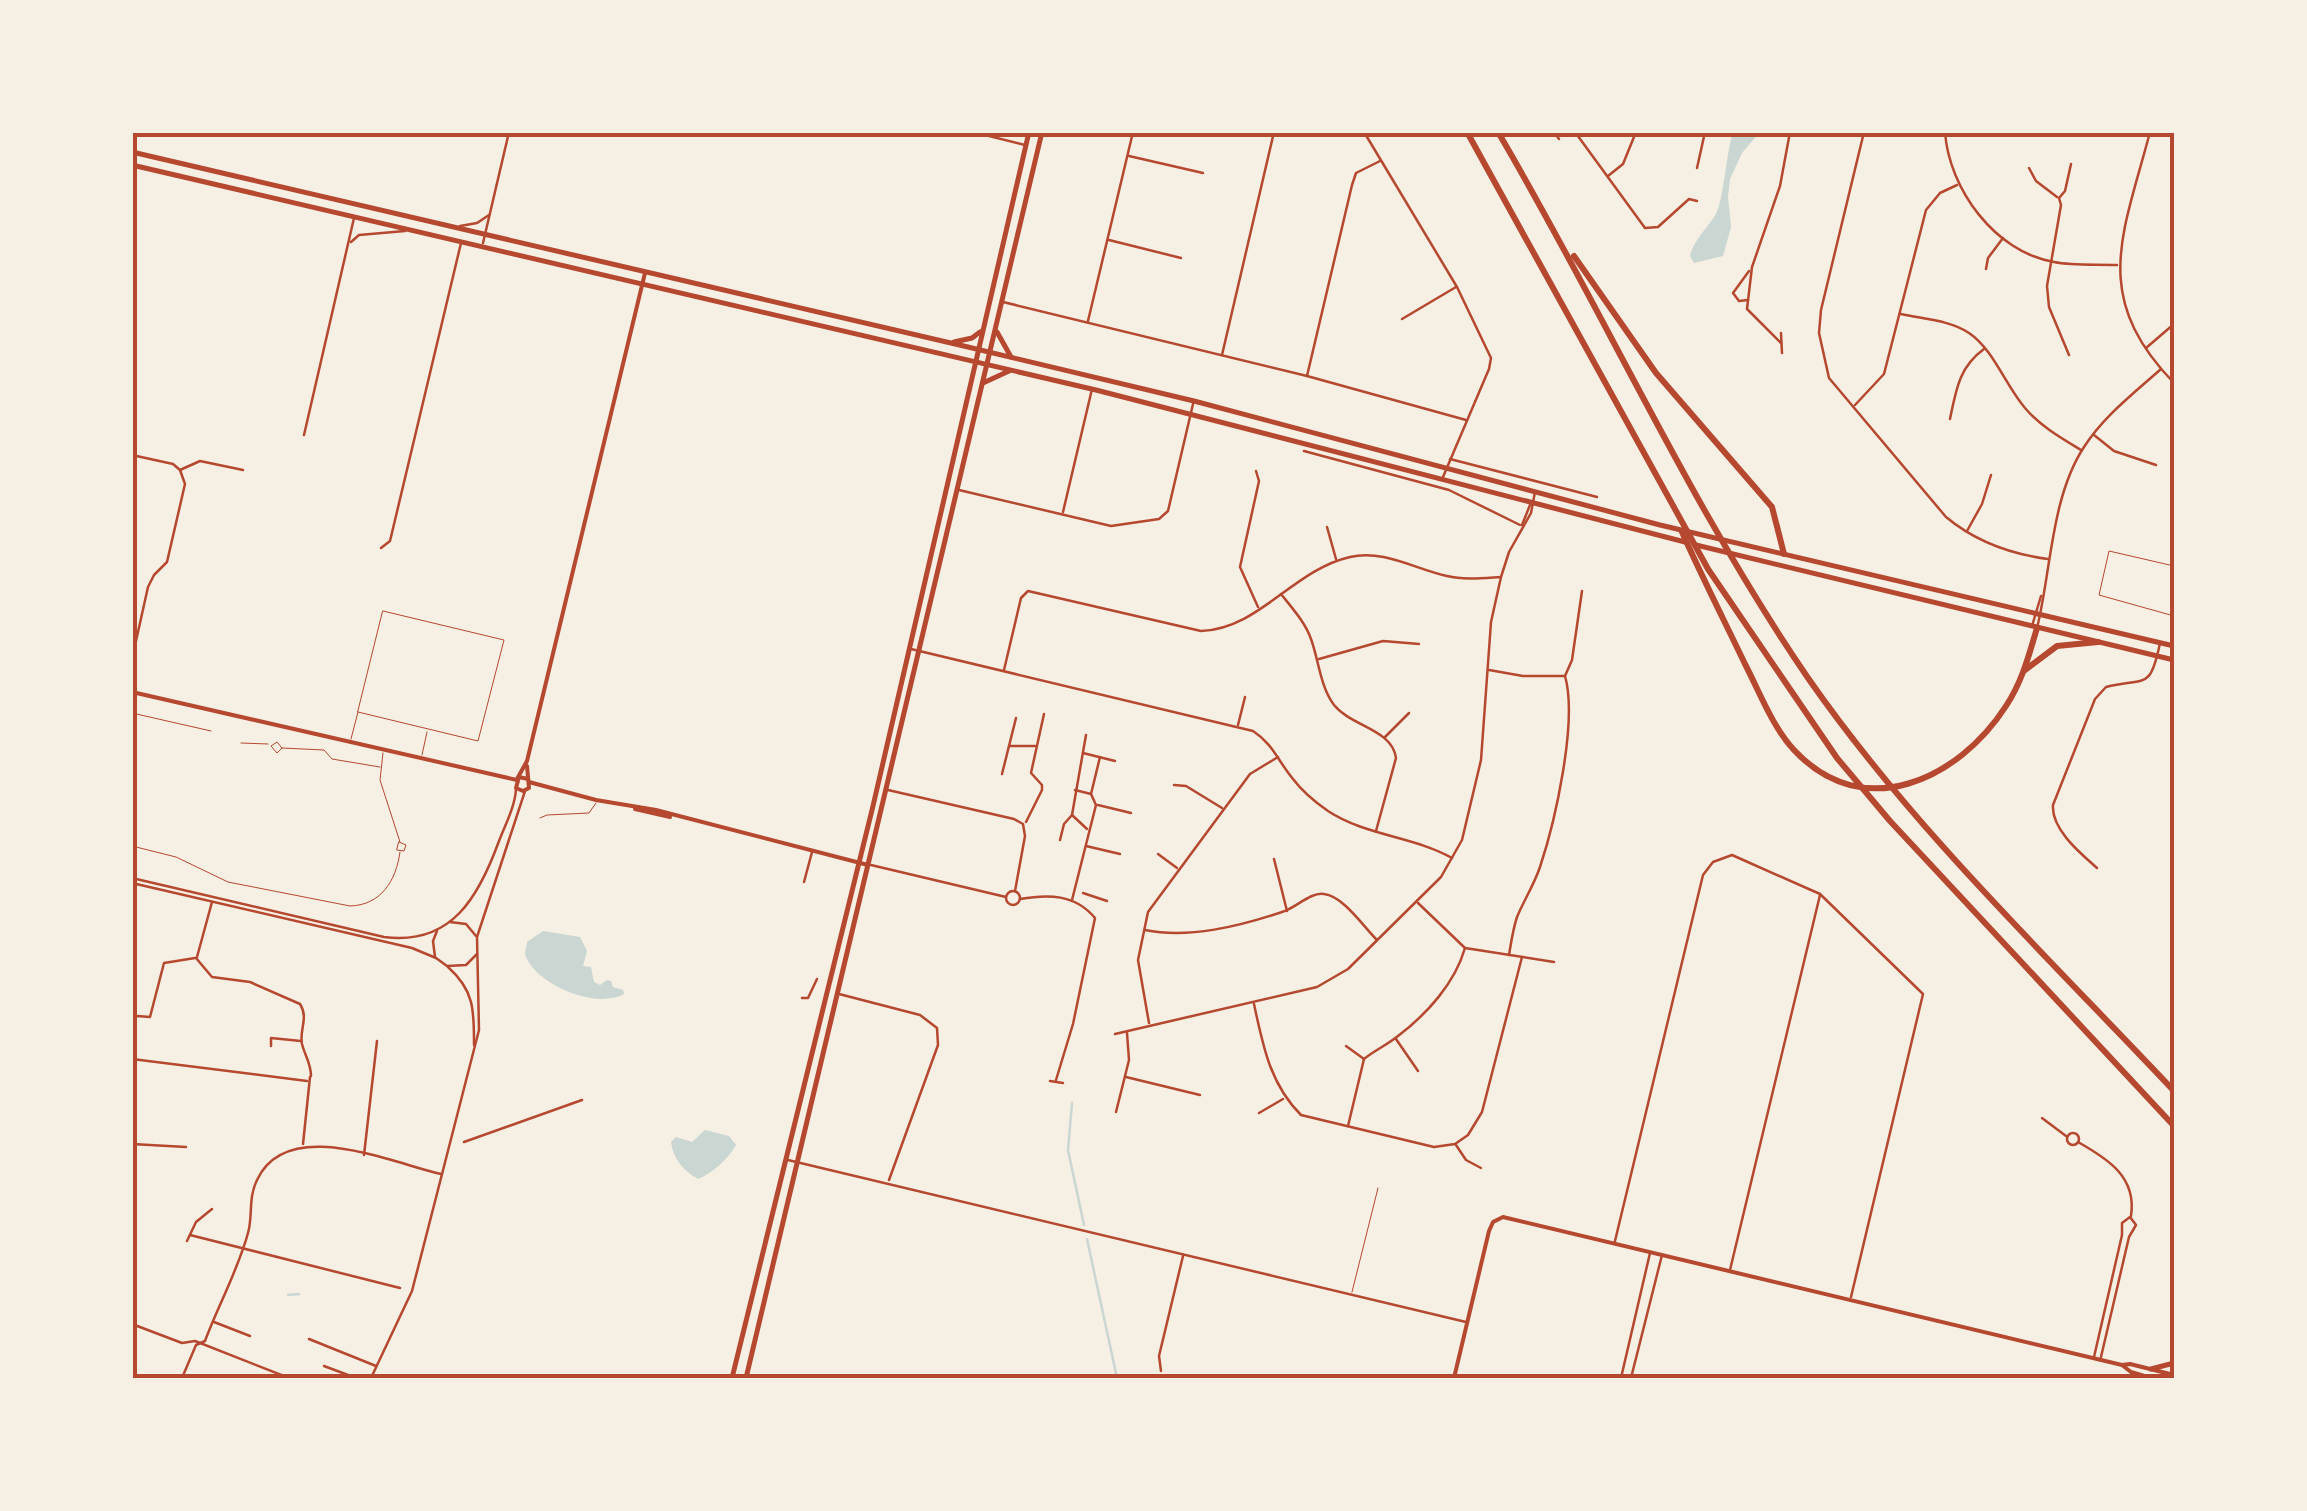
<svg xmlns="http://www.w3.org/2000/svg" width="2307" height="1511" viewBox="0 0 2307 1511" font-family="Commissioner,sans-serif">
  <rect width="100%" height="100%" fill="#f6efe4"/>
  <g fill="#c9d6d2">
    <path d="M1733 132 1759 133 1742 153 1730 179 1728 197 1731 227 1723 256 1694 263 1690 256C1694 239 1707 229 1716 214 1724 198 1726 154 1733 132Z"/>
    <path d="M543 931 580 937 587 951 583 966 591 967 594 982 600 985 607 980 611 981 613 987 623 990 624 994C596 1010 534 984 525 954L527 942Z"/>
    <path d="M705 1130 729 1136 736 1145C727 1160 714 1172 698 1179 683 1171 673 1158 671 1142L676 1137 692 1142Z"/>
  </g>
  <g fill="none" stroke-linecap="round" stroke-linejoin="round">
    <g stroke="#c9d6d2" stroke-width="2.5">
      <polyline points="1072,1103 1068,1150 1084,1225"/>
      <polyline points="1087,1239 1117,1378"/>
      <polyline points="288,1295 299,1294"/>
    </g>
    <g stroke="#b5482f" stroke-width="1">
      <polyline points="2174,566 2109,551 2099,595 2174,616"/>
      <polygon points="383,611 504,640 478,741 358,712"/>
      <polyline points="132,713 211,731"/>
      <polyline points="351,739 358,712"/>
      <polyline points="241,743 268,744"/>
      <polyline points="282,748 277,742 271,746 277,753 282,748 324,750 332,759 380,767"/>
      <polyline points="383,753 380,780 400,842"/>
      <polyline points="422,755 427,732"/>
      <polyline points="540,818 547,815 589,813 596,803"/>
      <polygon points="399,842 406,845 404,851 397,850"/>
      <path d="M132 846 176 857 228 882 350 906C381 905 396 881 400 852"/>
      <polyline points="1352,1292 1378,1188"/>
    </g>
    <g stroke="#b5482f" stroke-width="2.5">
      <polyline points="464,1142 582,1100"/>
      <polyline points="132,1144 186,1147"/>
      <polyline points="303,1144 310,1077"/>
      <polyline points="190,1235 400,1288"/>
      <polyline points="187,1241 196,1222 212,1209"/>
      <polyline points="214,1322 250,1336"/>
      <polyline points="132,1324 182,1343 195,1341 289,1378"/>
      <polyline points="324,1366 356,1378"/>
      <path d="M182 1378 196 1345 205 1341C218 1306 238 1270 248 1233 253 1216 248 1198 257 1180 287 1116 389 1162 441 1174"/>
    </g>
    <g stroke="#b5482f" stroke-width="2.5">
      <polyline points="973,132 1025,145"/>
      <polyline points="1364,132 1457,287 1491,358 1489,369 1443,477"/>
      <polyline points="1554,132 1559,139"/>
      <polyline points="1575,132 1645,228 1658,227 1689,199 1697,201"/>
      <path d="M1864 132 1821 310 1819 333 1829 378 1946 517C1976 542 2010 554 2048 559"/>
      <path d="M1945 132C1949 189 1995 252 2054 262 2074 266 2096 264 2117 265"/>
      <path d="M2150 132C2123 235 2090 296 2174 383"/>
      <polyline points="1129,156 1203,173"/>
      <polyline points="1697,168 1705,132"/>
      <polyline points="2029,168 2036,181 2057,197"/>
      <polyline points="1608,176 1623,164 1636,132"/>
      <polyline points="460,226 477,223 489,215"/>
      <polyline points="1109,240 1181,258"/>
      <polyline points="351,242 359,235 405,231"/>
      <polyline points="483,243 509,132"/>
      <polyline points="1986,269 1988,258 2003,238"/>
      <polyline points="1748,300 1739,301 1733,293 1749,271"/>
      <polyline points="1003,302 1307,376 1466,420"/>
      <path d="M1901 314C1922 319 1950 320 1969 333 1994 350 2005 385 2025 408 2040 426 2061 438 2081 450"/>
      <polyline points="1402,319 1456,287"/>
      <polyline points="1088,321 1133,132"/>
      <polyline points="1781,333 1782,353"/>
      <polyline points="1781,343 1747,309 1752,267 1780,186 1790,132"/>
      <polyline points="2146,348 2174,324"/>
      <polyline points="1222,355 1274,132"/>
      <polyline points="2069,355 2049,307 2047,286 2061,205 2059,198 2065,191 2071,164"/>
      <polyline points="1307,376 1352,185 1356,173 1380,161"/>
      <polyline points="1855,405 1884,374 1926,210 1940,193 1957,185"/>
      <path d="M1950 419C1956 390 1959 367 1984 349"/>
      <polyline points="304,435 354,218"/>
      <polyline points="2094,435 2114,451 2156,465"/>
      <polyline points="1304,451 1449,490 1520,525"/>
      <polyline points="132,455 173,464 180,470 200,461 243,470"/>
      <polyline points="1450,459 1597,497"/>
      <polyline points="1256,471 1259,481 1240,567 1258,607"/>
      <polyline points="959,490 1111,526 1159,519 1168,511 1193,404"/>
      <polyline points="1063,512 1092,389"/>
      <polyline points="1522,525 1530,505"/>
      <polyline points="1327,527 1336,559"/>
      <polyline points="1967,531 1982,504 1991,475"/>
      <polyline points="381,548 390,541 461,243"/>
      <path d="M1281 594C1292 608 1305 622 1311 639 1319 661 1320 686 1334 705 1352 727 1392 729 1396 758L1376 831"/>
      <polyline points="2032,626 2041,596"/>
      <path d="M2037 628C2051 572 2051 497 2084 447 2104 416 2134 393 2161 369"/>
      <path d="M911 649 1253 731C1273 744 1278 761 1293 779 1302 791 1315 802 1328 811 1366 836 1413 836 1452 858"/>
      <polyline points="132,659 148,587 154,575 167,562 185,484 180,470"/>
      <polyline points="1319,659 1383,641 1419,644"/>
      <path d="M1004 670 1021 598 1028 591 1201 631C1259 629 1293 570 1350 557 1383 549 1415 569 1447 576 1464 580 1483 578 1501 577"/>
      <polyline points="1489,670 1523,676 1564,676"/>
      <polyline points="1565,676 1572,660 1582,591"/>
      <polyline points="1238,725 1245,697"/>
      <polyline points="1385,737 1409,713"/>
      <polyline points="1009,746 1035,746"/>
      <polyline points="1083,753 1115,761"/>
      <polyline points="1002,774 1016,718"/>
      <polyline points="1174,785 1186,786 1222,808"/>
      <polyline points="888,790 1014,819 1023,824 1025,836 1015,891"/>
      <polyline points="1091,794 1100,757"/>
      <polyline points="1098,805 1131,813"/>
      <polyline points="1072,815 1087,829"/>
      <polyline points="1026,822 1042,790 1042,785 1031,773 1044,714"/>
      <polyline points="1060,840 1064,824 1072,815 1086,735"/>
      <polyline points="1086,846 1120,854"/>
      <polyline points="1158,854 1177,868"/>
      <polyline points="1274,859 1287,911"/>
      <polyline points="871,865 1006,897"/>
      <path d="M2097 868C2080 853 2051 829 2053 805L2095 699 2106 687C2145 677 2150 692 2160 643"/>
      <path d="M132 878 384 937C452 946 479 896 499 841 505 825 515 807 516 789"/>
      <polyline points="804,882 812,852"/>
      <polyline points="132,883 412,948 436,958 447,966 466,965 477,954"/>
      <circle cx="1013" cy="898" r="7"/>
      <polyline points="1083,893 1107,901"/>
      <path d="M1020 899C1048 894 1075 894 1095 918L1073 1024 1056 1080"/>
      <polyline points="1072,900 1096,805 1091,794 1075,790"/>
      <polyline points="1418,903 1465,948 1554,962"/>
      <polyline points="450,922 466,924 476,936"/>
      <path d="M1145 930C1189 939 1240 926 1282 912 1296 908 1310 892 1324 894 1343 896 1363 926 1376 939"/>
      <path d="M1509 955C1511 943 1513 929 1517 917 1524 900 1534 885 1540 867 1555 822 1578 721 1565 676"/>
      <polyline points="197,957 212,902"/>
      <polyline points="435,957 433,941 437,931"/>
      <path d="M196 958 212 977 250 982 300 1004C309 1018 299 1030 302 1044 305 1056 311 1063 311 1076"/>
      <path d="M448 967C475 991 474 1012 474 1045"/>
      <polyline points="839,994 920,1015 937,1028 938,1045 889,1180"/>
      <polyline points="802,998 808,998 817,979"/>
      <path d="M1254 1004C1263 1046 1270 1084 1301 1115L1434 1147 1455 1144 1468 1135 1482 1112 1522 957"/>
      <polyline points="132,1019 137,1016 150,1017 164,963 195,958"/>
      <polyline points="1149,1023 1138,960 1148,912 1250,774 1278,757"/>
      <polyline points="1115,1034 1317,987 1348,969 1441,877 1462,840 1481,760 1491,622 1501,577 1509,552 1531,513 1535,492"/>
      <polyline points="1396,1039 1418,1071"/>
      <polyline points="271,1046 271,1038 301,1041"/>
      <polyline points="1346,1046 1364,1059"/>
      <polyline points="132,1059 307,1081"/>
      <polyline points="1126,1077 1200,1095"/>
      <polyline points="1050,1081 1063,1083"/>
      <polyline points="1116,1112 1129,1060 1127,1033"/>
      <polyline points="1259,1113 1283,1099"/>
      <polyline points="2042,1118 2066,1136"/>
      <path d="M1348 1126 1364 1059C1375 1050 1387 1045 1398 1036 1427 1014 1455 983 1465 948"/>
      <circle cx="2073" cy="1139" r="6"/>
      <path d="M2078 1142C2108 1159 2137 1177 2131 1216"/>
      <polyline points="1456,1145 1466,1160 1481,1168"/>
      <polyline points="364,1155 377,1041"/>
      <polyline points="788,1160 1466,1322"/>
      <polyline points="1615,1241 1703,875 1713,862 1732,855 1820,894 1923,994 1851,1297"/>
      <polyline points="1730,1270 1820,895"/>
      <polyline points="309,1339 376,1366"/>
      <polyline points="2094,1357 2122,1235 2122,1223 2130,1217 2136,1225 2129,1237 2101,1357"/>
      <polyline points="1161,1371 1159,1356 1183,1256"/>
      <polyline points="371,1378 412,1291 479,1030 477,937 525,791"/>
      <polyline points="1621,1378 1650,1253"/>
      <polyline points="1631,1378 1662,1255"/>
    </g>
    <g stroke="#b5482f" stroke-width="4">
      <polyline points="132,692 517,780"/>
      <polyline points="527,766 529,788 523,791 516,788 519,777 528,779"/>
      <polyline points="517,779 527,761 645,273"/>
      <polyline points="529,782 596,800 656,810 868,865"/>
      <polyline points="635,809 670,817"/>
      <polyline points="2122,1365 2131,1372 2151,1378"/>
      <polyline points="1454,1378 1489,1231 1493,1222 1503,1217 2122,1365 2130,1364 2174,1375"/>
    </g>
    <g stroke="#b5482f" stroke-width="5">
      <polyline points="132,152 968,347 1194,401 1660,525 2174,646"/>
      <polyline points="132,165 1096,390 1685,542"/>
      <polyline points="997,332 1011,357"/>
      <polyline points="954,342 972,338 980,332"/>
      <polyline points="983,383 1009,371"/>
      <polyline points="1696,545 2174,660"/>
      <polyline points="732,1378 873,806 1029,132"/>
      <polyline points="746,1378 1042,132"/>
    </g>
    <polyline stroke="#b5482f" stroke-width="5" points="2151,1369 2174,1363"/>
    <g stroke="#b5482f" stroke-width="6">
      <polyline points="1467,132 1708,569 1837,758 1890,821 2174,1126"/>
      <path d="M1498 132C1604 312 1690 506 1808 678 1913 829 2049 958 2174 1091"/>
      <polyline points="1574,256 1656,373 1772,507 1784,554"/>
      <path d="M1682 532C1702 577 1724 620 1745 664 1760 693 1772 726 1794 750 1864 825 1959 779 2006 706 2022 682 2029 655 2037 628"/>
      <polyline points="2025,670 2057,646 2098,642"/>
    </g>
  </g>
  <rect width="2307" height="1511" fill="none" stroke="#f6efe4" stroke-width="270"/>
  <rect x="135" y="135" width="2037" height="1241" fill="none" stroke="#b5482f" stroke-width="4"/>
</svg>
